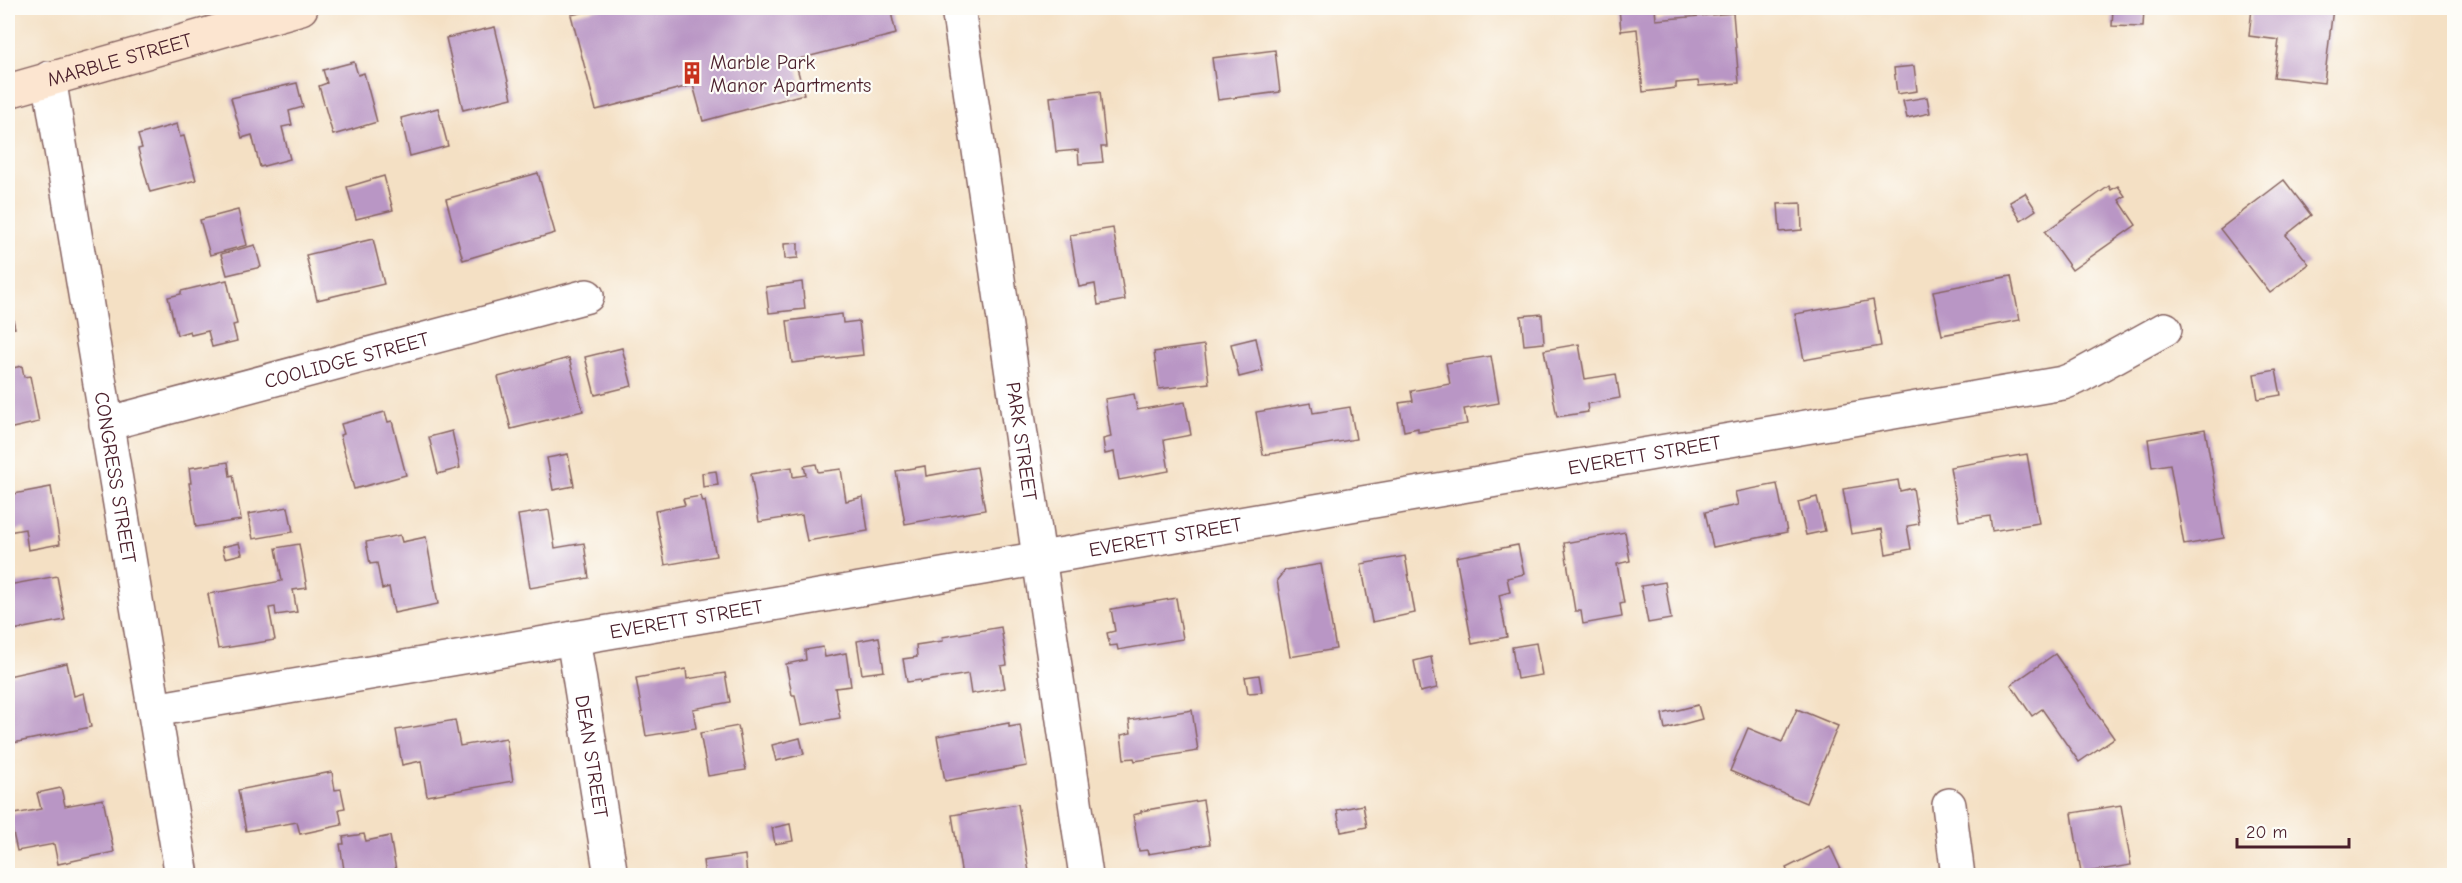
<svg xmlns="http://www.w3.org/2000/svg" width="2462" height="883" viewBox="0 0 2462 883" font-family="'Comic Neue',sans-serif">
  <rect width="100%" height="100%" fill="#fdfcf7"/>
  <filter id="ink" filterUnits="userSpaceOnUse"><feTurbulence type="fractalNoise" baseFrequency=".0167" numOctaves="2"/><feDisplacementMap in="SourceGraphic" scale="12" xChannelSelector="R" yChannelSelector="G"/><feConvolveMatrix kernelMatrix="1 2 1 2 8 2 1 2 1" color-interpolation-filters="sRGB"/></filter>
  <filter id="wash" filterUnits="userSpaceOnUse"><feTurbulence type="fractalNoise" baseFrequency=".008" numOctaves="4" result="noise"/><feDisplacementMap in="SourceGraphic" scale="24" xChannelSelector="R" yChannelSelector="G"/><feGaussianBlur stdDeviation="1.35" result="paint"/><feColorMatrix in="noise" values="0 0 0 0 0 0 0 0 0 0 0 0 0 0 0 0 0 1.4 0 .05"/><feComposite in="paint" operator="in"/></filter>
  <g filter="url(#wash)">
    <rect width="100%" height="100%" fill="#f4e0c4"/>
    <g id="blocks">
      <g fill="#b996c5">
        <polygon points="602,8 682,8 683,12 701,8 890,8 896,34 795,60 804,94 703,121 693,85 596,110 571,15"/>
        <polygon points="1619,8 1655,8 1656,20 1733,13 1739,83 1699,86 1698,81 1676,83 1676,88 1643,92 1637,29 1621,31"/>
        <polygon points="2113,8 2144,8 2143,27 2112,26"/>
        <polygon points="2252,8 2333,8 2324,83 2274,77 2279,40 2249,36"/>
        <polygon points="495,27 512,98 463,110 446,38"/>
        <polygon points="1275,50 1280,92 1218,100 1212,58"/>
        <polygon points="354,62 358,75 364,73 377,122 333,135 319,86 327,83 323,70"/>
        <polygon points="1914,66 1917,91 1897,94 1894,68"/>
        <polygon points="297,83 303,107 289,111 292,125 282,127 290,159 260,167 252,135 242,138 231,98"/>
        <polygon points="1100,91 1106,147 1101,147 1103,162 1079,164 1078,150 1056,152 1050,97"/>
        <polygon points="1927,97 1930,113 1907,118 1903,101"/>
        <polygon points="438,108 448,146 410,156 401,118"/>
        <polygon points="177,124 180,137 184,136 196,180 150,192 138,149 142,148 138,135"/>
        <polygon points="538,173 555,233 463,260 446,199"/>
        <polygon points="384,176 393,210 356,219 347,187"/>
        <polygon points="2284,180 2311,215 2286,235 2309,264 2270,293 2220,229"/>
        <polygon points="2109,186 2111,190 2118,186 2125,196 2119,200 2136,225 2072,270 2045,232"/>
        <polygon points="2025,193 2036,210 2021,220 2010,202"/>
        <polygon points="1801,203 1802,230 1780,232 1778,204"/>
        <polygon points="238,210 247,245 210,255 200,220"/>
        <polygon points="1113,228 1125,300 1098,305 1095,284 1079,287 1070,235"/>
        <polygon points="373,239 384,284 317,300 306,255"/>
        <polygon points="798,243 798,258 785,259 784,244"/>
        <polygon points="255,245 261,267 227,275 221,254"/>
        <polygon points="2011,276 2020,320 1942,335 1933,291"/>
        <polygon points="227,280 237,324 233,325 237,341 212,347 208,331 191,335 190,331 177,335 168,297 181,294 181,291"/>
        <polygon points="802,282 805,309 769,313 766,287"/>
        <polygon points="8,298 15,328 8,329"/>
        <polygon points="1873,300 1881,346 1804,360 1795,314"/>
        <polygon points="842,314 843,323 859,321 863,355 792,363 787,321"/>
        <polygon points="1542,314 1544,343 1524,345 1521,316"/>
        <polygon points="1256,338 1263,371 1239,377 1231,344"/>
        <polygon points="1579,344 1585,379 1616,374 1620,398 1587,404 1588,412 1557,417 1544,350"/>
        <polygon points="1204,345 1209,383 1159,389 1154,352"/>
        <polygon points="622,348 632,386 595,395 585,357"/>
        <polygon points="1491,356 1499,403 1464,409 1467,424 1418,432 1418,428 1404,431 1399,403 1413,401 1411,391 1450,384 1446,363"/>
        <polygon points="569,358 583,411 511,429 498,377"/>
        <polygon points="22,366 24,377 30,376 39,422 8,429 8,369"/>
        <polygon points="2276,370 2281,395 2258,399 2254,374"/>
        <polygon points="1134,394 1137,410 1185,402 1191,435 1164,440 1169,471 1119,480 1114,452 1105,454 1103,439 1111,437 1105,399"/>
        <polygon points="1311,403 1313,413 1350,407 1356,439 1263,455 1256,412"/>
        <polygon points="385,412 388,422 392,421 406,475 354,489 340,435 344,434 341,424"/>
        <polygon points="2205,429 2224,538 2184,545 2170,464 2152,467 2148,439"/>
        <polygon points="452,431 460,468 438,474 429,437"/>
        <polygon points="568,454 574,486 553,490 547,458"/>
        <polygon points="2027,454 2039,523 1992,531 1990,516 1959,521 1950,467"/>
        <polygon points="228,462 230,476 233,475 241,520 196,527 189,483 191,483 189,468"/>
        <polygon points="816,464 818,472 841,469 846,501 863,497 868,531 807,541 802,515 759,522 751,474 792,467 793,477 806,475 804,466"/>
        <polygon points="925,466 926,476 977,467 985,510 905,524 896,471"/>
        <polygon points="716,471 718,485 703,487 702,473"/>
        <polygon points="1898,480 1900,491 1913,488 1919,524 1907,526 1911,549 1886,554 1882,529 1851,534 1843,489"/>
        <polygon points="1777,484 1787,532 1713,547 1705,512 1738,505 1735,492"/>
        <polygon points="51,487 60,544 28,550 25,529 8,532 8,495"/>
        <polygon points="701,496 703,502 705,501 716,556 665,565 655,511 685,505 683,499"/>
        <polygon points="1817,497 1825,531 1806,535 1798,502"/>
        <polygon points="288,507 293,532 253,539 248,514"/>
        <polygon points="549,510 555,548 584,543 589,578 530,588 518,515"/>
        <polygon points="1625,532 1630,561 1617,564 1624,603 1620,604 1622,617 1583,624 1581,611 1575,611 1564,543"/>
        <polygon points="400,535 402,542 426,537 438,604 394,613 389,587 382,589 377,563 370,564 366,542"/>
        <polygon points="239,543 242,554 225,558 222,547"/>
        <polygon points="299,544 307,588 293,590 297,612 276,615 275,607 269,608 275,640 218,649 208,594 282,581 276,548"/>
        <polygon points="1518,545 1524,574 1507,578 1510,592 1499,595 1507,637 1472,644 1456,557"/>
        <polygon points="1405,556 1415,613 1372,622 1361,564"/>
        <polygon points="1321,564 1336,649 1290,657 1277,580 1285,570"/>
        <polygon points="57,576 65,620 8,631 8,585"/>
        <polygon points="1665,582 1671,619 1648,623 1641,586"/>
        <polygon points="1176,598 1183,639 1118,650 1117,645 1110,646 1107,633 1115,631 1111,609"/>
        <polygon points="1001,627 1007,665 1001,666 1005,688 971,694 968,674 920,682 920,680 907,682 903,659 917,657 916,645 943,641 942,637"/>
        <polygon points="879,637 884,671 862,674 857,641"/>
        <polygon points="1536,643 1542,675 1517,679 1512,647"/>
        <polygon points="823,647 825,657 846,653 851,686 835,688 840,718 801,725 795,695 792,695 786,664 806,660 805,650"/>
        <polygon points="2055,654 2114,738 2079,762 2042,709 2032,716 2011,685"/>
        <polygon points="1431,657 1437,688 1420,692 1414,661"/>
        <polygon points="67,663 74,696 84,693 91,727 8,744 8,676"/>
        <polygon points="686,669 687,679 725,673 730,702 693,709 696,728 646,736 636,678"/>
        <polygon points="1259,675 1262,692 1248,693 1245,677"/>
        <polygon points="1698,705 1702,719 1665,729 1662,714"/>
        <polygon points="1797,709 1838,726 1806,803 1730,771 1748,728 1782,742"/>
        <polygon points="1192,710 1198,751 1135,761 1134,758 1124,759 1121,735 1131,733 1129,720"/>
        <polygon points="455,720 460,746 506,738 513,781 427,796 421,761 402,765 396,730"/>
        <polygon points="1009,723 1009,727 1020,725 1027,766 945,781 937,736"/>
        <polygon points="738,726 746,770 708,776 700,733"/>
        <polygon points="800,738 804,754 776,761 772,745"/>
        <polygon points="332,772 335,790 341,789 345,808 339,809 342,825 300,834 297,822 246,831 238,790"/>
        <polygon points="61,788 65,806 103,799 114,852 58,864 54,844 17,851 9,815 41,809 37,793"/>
        <polygon points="1203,800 1210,844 1148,854 1147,850 1139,851 1133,815 1141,813 1141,811"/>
        <polygon points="1018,804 1029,872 1008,876 962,876 952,815"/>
        <polygon points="1363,805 1367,827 1341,832 1337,810"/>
        <polygon points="2121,805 2131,865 2081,873 2072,813"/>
        <polygon points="790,824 793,841 775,844 772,828"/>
        <polygon points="364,834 366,841 390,836 397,876 345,876 340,844 344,844 343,837"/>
        <polygon points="1830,846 1844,876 1790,876 1786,868"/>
        <polygon points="745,855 747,876 705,876 703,861"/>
      </g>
    </g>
  </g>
  <g filter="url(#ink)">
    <use href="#blocks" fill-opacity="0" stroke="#866361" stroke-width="1.5"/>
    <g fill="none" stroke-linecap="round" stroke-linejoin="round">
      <g stroke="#866361" stroke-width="36">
        <g id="minor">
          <path id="s1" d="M958 8 1086 876"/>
          <path id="s2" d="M49 78 182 876"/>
          <path id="s3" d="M106 424 587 296"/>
          <path id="s4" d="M573 638 611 876"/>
          <path id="s5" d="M154 710 2063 383 2076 378 2165 329"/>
          <polyline points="1949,805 1958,876"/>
        </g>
      </g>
      <g stroke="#866361" stroke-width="36">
        <g id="secondary">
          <path id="s6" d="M8 91 301 8"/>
        </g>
      </g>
      <use href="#minor" stroke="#fff" stroke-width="33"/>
      <use href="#secondary" stroke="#fce5d0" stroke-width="33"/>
    </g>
  </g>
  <defs>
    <g id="building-bare" transform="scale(1.8)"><path d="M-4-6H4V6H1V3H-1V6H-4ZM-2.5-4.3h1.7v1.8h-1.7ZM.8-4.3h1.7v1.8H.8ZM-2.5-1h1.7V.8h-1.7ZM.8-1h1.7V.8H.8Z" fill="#c8321e" stroke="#fdfcf7" stroke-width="2.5" paint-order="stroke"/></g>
  </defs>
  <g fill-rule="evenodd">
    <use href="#building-bare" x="692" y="73"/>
  </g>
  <g text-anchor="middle" stroke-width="4.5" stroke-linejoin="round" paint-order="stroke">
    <g font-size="20" fill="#4a1f2b" stroke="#fdfcf7">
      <text dy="7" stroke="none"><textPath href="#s6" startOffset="116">MARBLE STREET</textPath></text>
      <text dy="7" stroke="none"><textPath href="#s3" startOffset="249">COOLIDGE STREET</textPath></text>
      <text dy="7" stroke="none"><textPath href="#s1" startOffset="438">PARK STREET</textPath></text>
      <text dy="7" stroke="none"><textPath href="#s5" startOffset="1512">EVERETT STREET</textPath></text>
      <text dy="7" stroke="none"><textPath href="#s2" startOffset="405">CONGRESS STREET</textPath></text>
      <text dy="7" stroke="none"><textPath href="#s5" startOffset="1026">EVERETT STREET</textPath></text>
      <text dy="7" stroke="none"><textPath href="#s5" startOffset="540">EVERETT STREET</textPath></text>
      <text dy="7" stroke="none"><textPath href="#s4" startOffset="120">DEAN STREET</textPath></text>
    </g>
    <g font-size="20" fill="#4a1f2b" stroke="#fdfcf7" text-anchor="start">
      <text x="710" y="69">Marble Park<tspan x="710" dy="23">Manor Apartments</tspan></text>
    </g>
  </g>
  <rect width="2462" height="883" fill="none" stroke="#fdfcf7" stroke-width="30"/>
  <path d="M2237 838v9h112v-9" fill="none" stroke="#4a1f2b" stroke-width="3"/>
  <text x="2246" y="838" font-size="18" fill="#4a1f2b" stroke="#fdfcf7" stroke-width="4.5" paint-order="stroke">20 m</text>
</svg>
